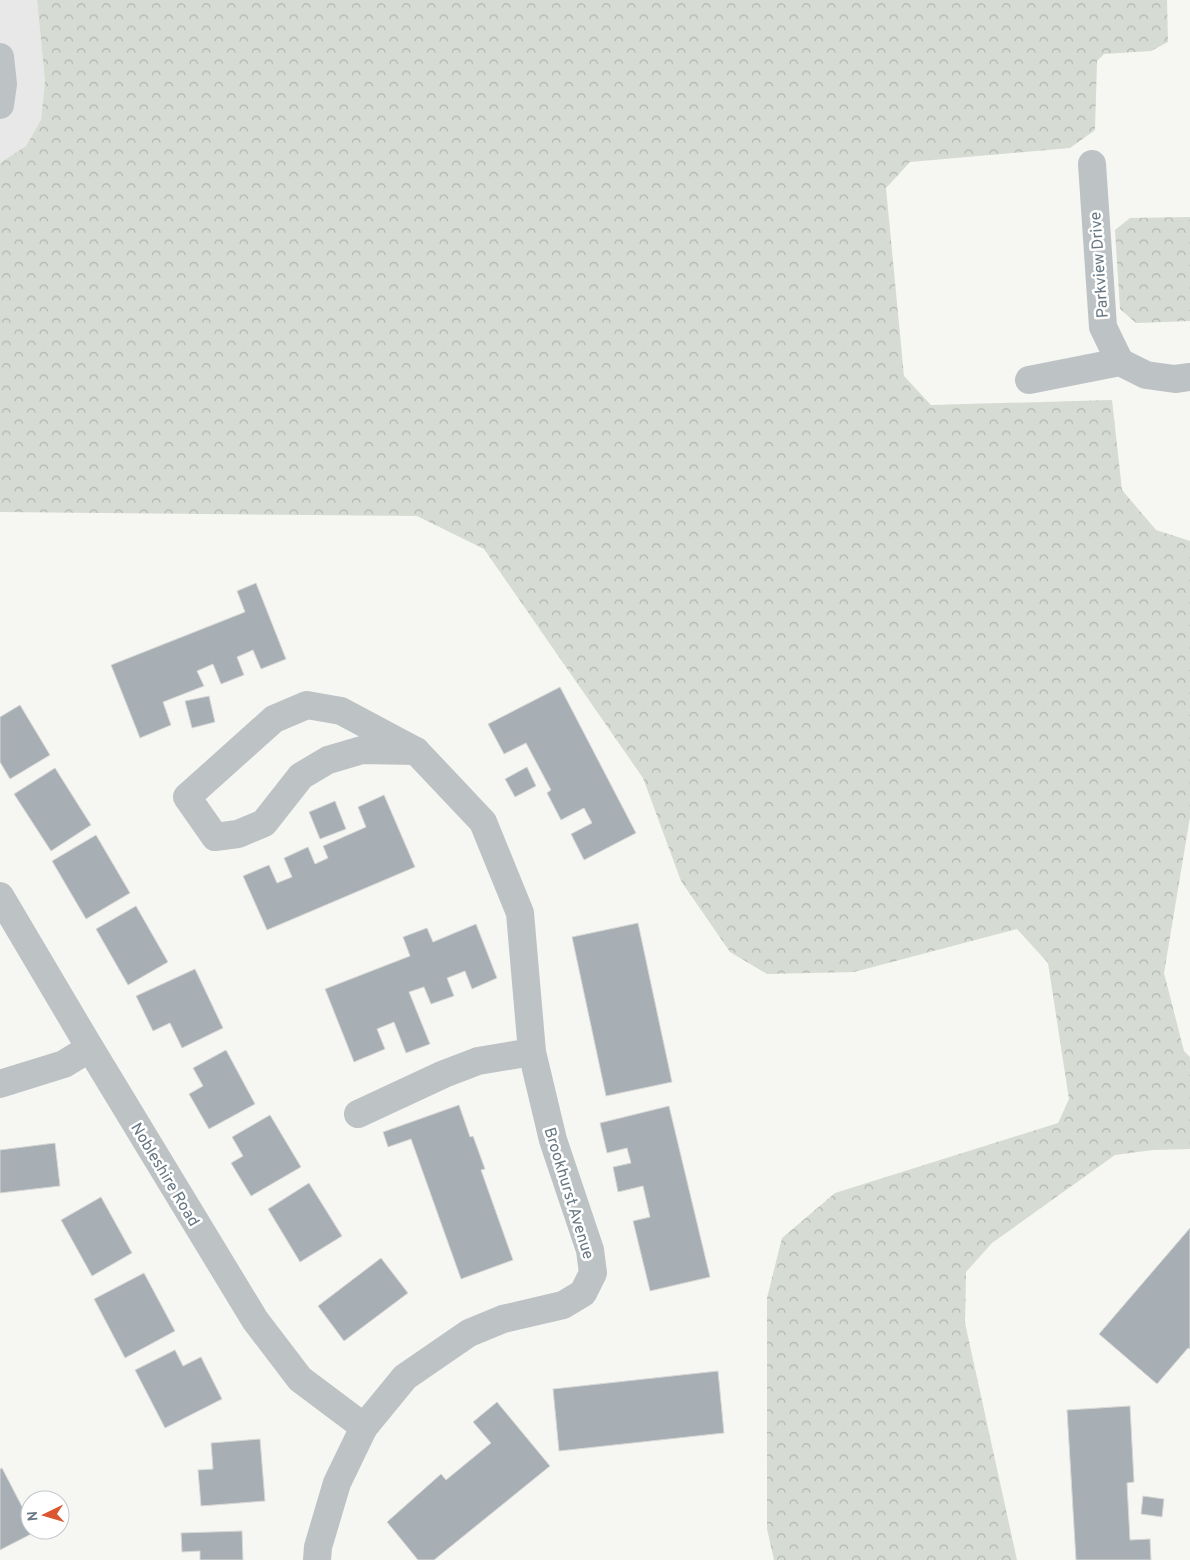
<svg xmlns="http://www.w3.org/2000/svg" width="1190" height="1560" viewBox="0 0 1190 1560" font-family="Overpass,sans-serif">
  <defs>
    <pattern id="forest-crowns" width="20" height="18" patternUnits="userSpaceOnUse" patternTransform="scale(1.25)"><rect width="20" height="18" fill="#d6dbd3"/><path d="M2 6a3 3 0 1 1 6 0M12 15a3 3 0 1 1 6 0" fill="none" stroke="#b1b6b1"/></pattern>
  </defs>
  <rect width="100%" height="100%" fill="#f6f6f3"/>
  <polygon fill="#e7e8e7" points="0,0 37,0 45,81 41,120 26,146 0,163"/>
  <g fill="url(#forest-crowns)">
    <polygon points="37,0 1167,0 1168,42 1151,51 1104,54 1097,61 1095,130 1070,148 910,162 886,188 904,376 931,405 1112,400 1122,490 1156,530 1190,541 1190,817 1164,973 1184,1051 1190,1057 1190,1149 1153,1150 1115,1155 992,1243 966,1272 965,1323 1017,1560 774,1560 767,1529 767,1298 782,1238 835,1193 1058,1123 1069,1099 1048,963 1017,929 854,972 767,974 730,952 681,881 643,778 484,549 417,516 0,512 0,163 26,146 41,120 45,81"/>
    <polygon points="1190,217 1190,321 1136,323 1120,309 1115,230 1130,218"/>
  </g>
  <g fill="#a7afb4" stroke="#d8d8d6">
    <polygon points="256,583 286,659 261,669 253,650 237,657 244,675 221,684 213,664 197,671 204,686 163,702 171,725 140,738 111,665 245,612 237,591"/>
    <polygon points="560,687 636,833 584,860 571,834 592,823 584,808 561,820 547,793 551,790 526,743 504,754 488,724"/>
    <polygon points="209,696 215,722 192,728 185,701"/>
    <polygon points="20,705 50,755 10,779 0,762 0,717"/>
    <polygon points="527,767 536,786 515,797 505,779"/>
    <polygon points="55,768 91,825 51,851 14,794"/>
    <polygon points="384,795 415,867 267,930 243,876 269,865 277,883 292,877 284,858 308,847 315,864 328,858 323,846 366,827 358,807"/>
    <polygon points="335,801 346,829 320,839 309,812"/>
    <polygon points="96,835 130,893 86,919 52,861"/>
    <polygon points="136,906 168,962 128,985 96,929"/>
    <polygon points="638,923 672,1082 606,1096 572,937"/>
    <polygon points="476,924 497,978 472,989 465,971 447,978 454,996 431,1004 424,987 409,992 430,1044 406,1053 394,1022 377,1029 385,1049 354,1062 325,989 410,956 403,937 427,928 433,942"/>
    <polygon points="195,969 223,1028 182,1048 170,1023 153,1031 136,996"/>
    <polygon points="226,1050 255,1104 209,1129 189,1094 203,1086 193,1068"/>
    <polygon points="459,1105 470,1137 473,1136 485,1169 481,1170 513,1260 461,1279 411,1139 388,1147 383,1132"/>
    <polygon points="669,1106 710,1277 650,1291 633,1221 650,1217 643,1186 618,1192 613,1167 631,1163 627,1148 607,1153 600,1123"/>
    <polygon points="270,1115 301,1167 251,1196 231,1163 243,1156 232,1137"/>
    <polygon points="55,1143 60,1186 0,1193 0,1150"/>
    <polygon points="309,1183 342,1236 300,1262 268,1209"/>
    <polygon points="101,1197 132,1253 92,1276 61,1220"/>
    <polygon points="1190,1228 1190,1349 1188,1348 1157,1384 1099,1334"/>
    <polygon points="381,1258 408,1293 344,1341 318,1306"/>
    <polygon points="144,1273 175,1331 125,1358 94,1299"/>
    <polygon points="175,1350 183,1366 201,1357 222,1399 165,1428 135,1370"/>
    <polygon points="718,1371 724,1433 559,1451 553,1389"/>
    <polygon points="497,1402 550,1466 434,1560 418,1560 387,1522 441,1474 446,1480 491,1443 473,1422"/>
    <polygon points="1130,1406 1134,1482 1127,1483 1130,1540 1150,1539 1151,1560 1076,1560 1067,1410"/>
    <polygon points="260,1439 265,1501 201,1506 198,1470 213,1469 211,1443"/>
    <polygon points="2,1468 30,1522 30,1530 34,1530 35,1532 0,1550 0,1469"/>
    <polygon points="1143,1496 1164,1499 1162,1517 1141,1514"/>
    <polygon points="242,1531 243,1560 200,1560 200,1551 182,1552 181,1533"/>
  </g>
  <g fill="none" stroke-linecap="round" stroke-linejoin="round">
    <g stroke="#bdc2c5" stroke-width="28">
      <polyline points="0,57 3,84 0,105"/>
      <polyline points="1092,164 1103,327 1120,362"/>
      <polyline points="1029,380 1120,362 1146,375 1175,379 1190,377"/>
      <polygon points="307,705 341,711 416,751 362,750 328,760 301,776 264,823 238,834 215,837 187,797 274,719"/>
      <polyline points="0,896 90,1048 255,1320 300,1379 364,1427"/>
      <polyline points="0,1084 64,1064 90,1048"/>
      <polyline points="358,1114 444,1074 478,1061 532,1052"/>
      <polyline points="317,1560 318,1547 337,1483 364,1427 405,1377 469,1333 503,1319 563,1305 583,1293 593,1273 590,1250 553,1140 532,1052 520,913 483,822 416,751"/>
    </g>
  </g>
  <g text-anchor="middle" stroke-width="5" stroke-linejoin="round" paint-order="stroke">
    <g font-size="16" fill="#677783" stroke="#fff">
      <text transform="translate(1098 265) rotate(-94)" y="6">Parkview Drive</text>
      <text transform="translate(166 1174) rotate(59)" y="6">Nobleshire Road</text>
      <text transform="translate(570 1193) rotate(73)" y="6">Brookhurst Avenue</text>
    </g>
  </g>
  <g transform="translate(45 1515) rotate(265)"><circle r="24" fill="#ffffff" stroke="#c2c9cd"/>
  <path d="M0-4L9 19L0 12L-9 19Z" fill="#da5630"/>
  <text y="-8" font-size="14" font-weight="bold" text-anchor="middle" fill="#677783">N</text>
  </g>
</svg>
